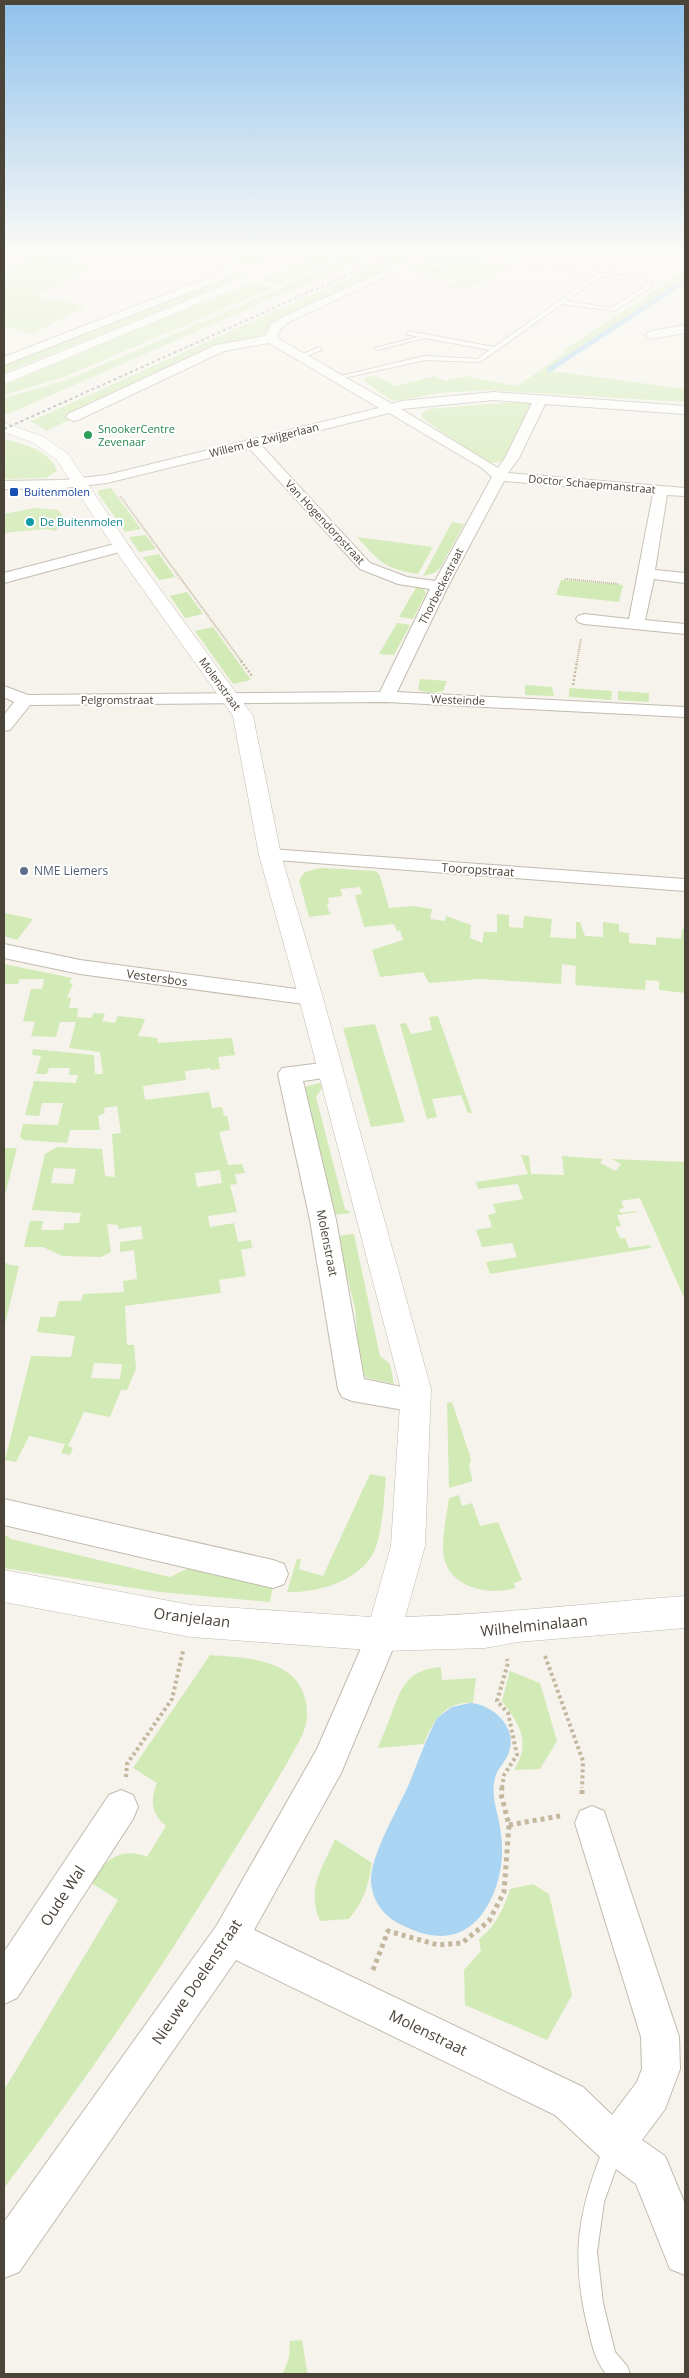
<svg xmlns="http://www.w3.org/2000/svg" width="689" height="2378" viewBox="0 0 689 2378" font-family="'Open Sans',sans-serif">
  <rect width="100%" height="100%" fill="#f6f3ec"/>
  <g fill="#d2eab5" fill-rule="evenodd">
    <polygon points="246,250 286,250 258,262 240,265 237,263 241,261 232,254"/>
    <polygon points="331,250 352,250 277,285 262,281"/>
    <polygon points="362,250 383,250 8,414 4,414 4,398 67,380 299,280"/>
    <polygon points="411,250 431,250 275,321 260,336 228,344 46,431 37,424 29,422"/>
    <polygon points="445,253 495,261 508,255 519,258 487,263 441,257 440,255"/>
    <polygon points="37,256 92,265 35,296 85,306 32,335 4,326 4,275"/>
    <path d="M431 259 461 263 457 266 469 268 474 265 511 263C491 275 473 292 449 288L460 280 407 270 425 262 433 263 430 266 446 270 453 265 426 261Z"/>
    <polygon points="685,271 685,284 552,371 685,389 685,402 489,390 438,393 396,401 391,400 363,380 374,375 396,386 435,376 445,381 466,376 517,386 567,352 562,351"/>
    <polygon points="239,272 246,274 200,295 4,373 4,363"/>
    <polygon points="256,283 272,288 64,377 4,395 4,385 190,307"/>
    <polygon points="513,402 534,403 503,461 488,464 422,418 422,413 429,409"/>
    <path d="M4 439C22 443 51 451 57 471L46 478 4 479Z"/>
    <polygon points="111,488 141,529 125,532 98,493 99,490"/>
    <polygon points="35,508 58,510 65,518 63,524 55,531 46,529 4,533 4,514"/>
    <polygon points="452,522 464,524 440,568 434,573 423,576"/>
    <polygon points="146,535 156,549 139,552 129,537"/>
    <path d="M357 537 433 547 418 574C383 568 380 562 357 537Z"/>
    <polygon points="159,554 175,577 159,580 143,557"/>
    <polygon points="561,580 623,585 619,602 556,595"/>
    <polygon points="417,586 423,589 426,593 413,619 399,617"/>
    <polygon points="187,592 203,614 185,618 170,596"/>
    <polygon points="397,623 410,625 394,655 379,654"/>
    <polygon points="213,627 251,680 233,684 195,631"/>
    <polygon points="420,679 447,681 443,691 432,693 418,690"/>
    <polygon points="525,685 552,687 554,696 525,695"/>
    <polygon points="569,688 612,691 611,700 569,697"/>
    <polygon points="618,691 649,693 649,702 618,700"/>
    <polygon points="320,868 376,871 380,876 389,908 413,906 432,909 430,919 445,921 446,916 471,925 470,938 482,943 484,932 497,932 497,914 509,915 509,927 523,928 524,916 552,919 550,937 576,939 576,922 580,922 585,936 603,937 603,922 619,924 619,932 629,933 629,943 656,945 656,937 681,939 682,929 685,929 685,993 659,990 659,981 646,980 645,990 575,985 576,966 562,964 561,984 480,979 429,983 423,972 380,977 372,950 403,940 400,931 397,931 394,924 364,927 355,895 362,894 360,887 340,889 342,896 328,898 329,903 327,904 329,912 332,914 309,917 299,880 305,872"/>
    <polygon points="4,913 33,919 17,940 4,936"/>
    <path d="M4 964 72 978 69 983 73 984 67 997 71 998 69 1008H78L77 1017 91 1018 94 1013 105 1014 102 1021 115 1023 118 1016 145 1019 138 1036 157 1038 158 1043 232 1038 235 1055 218 1057 220 1069 211 1070 210 1068 185 1071 186 1080 143 1086 145 1100 209 1092 212 1108 222 1107 224 1116H227L230 1130 219 1132 228 1165 242 1164 245 1173 235 1174 237 1184 230 1185 237 1212 208 1216 210 1227 234 1223 238 1242 251 1240 252 1248 241 1250 246 1276 219 1280 221 1293 125 1306 127 1345H134L136 1369 127 1390H121L110 1417 84 1412 68 1446 73 1448 70 1455 61 1453 65 1444 29 1436 16 1462 5 1460 31 1356 71 1357 75 1336 37 1332 40 1317H55L59 1301H81L83 1294 124 1292 123 1281 137 1279 134 1250 120 1252V1242L143 1239 141 1226 119 1229 118 1225 107 1224 111 1252 101 1257 62 1256 43 1247H24L30 1221H43L41 1230H63L65 1223H79L81 1213 32 1210 45 1154 57 1147 102 1149 105 1176 115 1177 112 1134 121 1133 117 1106 104 1108 105 1113 98 1116 100 1130H70L67 1143 23 1140 20 1137 23 1124 58 1125 63 1103H42L39 1116 25 1115 34 1081 76 1083 78 1075H69L70 1068H49L47 1074H36L41 1056 32 1055 33 1049 94 1055 95 1074H103L100 1052 69 1048 76 1022H60L56 1037 31 1036 30 1040 35 1022 23 1021 31 989H42L44 979H20L18 984H4ZM54 1168 76 1169 73 1184 51 1183ZM220 1170 222 1183 197 1187 195 1173ZM94 1363 122 1364 120 1379 91 1378Z"/>
    <polygon points="438,1016 472,1113 468,1113 461,1095 432,1099 437,1117 427,1119 400,1024 406,1023 411,1034 432,1030 429,1017"/>
    <polygon points="375,1024 405,1122 371,1127 343,1028"/>
    <polygon points="320,1083 322,1088 316,1097 345,1209 351,1213 332,1215 304,1087"/>
    <polygon points="4,1148 17,1148 4,1199"/>
    <polygon points="521,1155 529,1156 531,1174 564,1175 562,1156 603,1159 600,1163 616,1171 621,1164 611,1159 685,1162 685,1300 640,1198 621,1201 624,1208 619,1209 621,1213 636,1211 637,1212 617,1215 621,1226 615,1227 620,1238 625,1238 629,1248 650,1245 651,1248 490,1274 486,1262 517,1257 512,1243 482,1247 476,1230 492,1227 488,1215 496,1213 493,1204 523,1199 518,1184 478,1189 476,1182 528,1174"/>
    <polygon points="354,1234 380,1356 390,1364 394,1384 367,1378 360,1370 355,1308 337,1236"/>
    <polygon points="4,1262 10,1265 19,1266 4,1328"/>
    <polygon points="452,1402 471,1459 469,1467 473,1481 449,1488 447,1403"/>
    <path d="M370 1474 386 1477C384 1500 383 1525 376 1547 364 1580 319 1593 287 1592L297 1559H301L299 1569 323 1576Z"/>
    <path d="M459 1495 462 1506 472 1503 480 1526 498 1522 522 1580 514 1583 515 1588C486 1597 443 1586 443 1548 443 1531 447 1514 449 1498Z"/>
    <polygon points="4,1534 11,1539 170,1577 191,1567 273,1586 270,1602 160,1592 4,1568"/>
    <path d="M210 1655C245 1658 299 1658 306 1703 308 1713 307 1724 303 1733 299 1743 292 1753 287 1763 268 1796 248 1828 228 1860 159 1973 84 2083 4 2188V2090L118 1900 90 1882C103 1861 121 1846 147 1857L166 1826C151 1814 150 1800 157 1783L133 1768Z"/>
    <path d="M441 1667 442 1680 476 1678 473 1703C446 1701 432 1721 424 1744L378 1748C382 1737 387 1726 391 1715 402 1686 407 1670 441 1667Z"/>
    <path d="M510 1671 540 1683 557 1741 540 1769 514 1770C532 1742 519 1724 502 1701Z"/>
    <path d="M335 1839 372 1863C367 1889 366 1897 349 1919L320 1921C306 1887 323 1868 335 1839Z"/>
    <path d="M533 1884 549 1894 572 1995 547 2040 465 2005 464 1970 481 1951 479 1939C496 1926 504 1908 510 1889Z"/>
    <polygon points="302,2340 307,2371 309,2374 283,2374 289,2357 290,2341"/>
  </g>
  <path fill="#a9d4f2" d="M470 1703C492 1704 518 1727 509 1752 506 1761 499 1767 496 1775 489 1796 499 1813 501 1834 504 1855 501 1877 492 1897 474 1936 444 1945 406 1927 386 1918 373 1905 371 1882 370 1856 398 1809 409 1784 418 1762 426 1739 437 1718L452 1707Z"/>
  <g fill="none" stroke-linecap="round" stroke-linejoin="round">
    <polyline stroke="#a9d4f2" stroke-width="4.5" points="549,370 685,281"/>
    <g stroke="#c2bbae" stroke-width="2">
      <g id="service">
        <path d="M632 250H638L606 273 643 280 653 286 614 311 562 304 480 362 425 360 339 379 336 377 425 356 477 359 490 350 424 338 377 350 374 348 419 337 406 334 408 331 494 347 596 275 527 263 479 266 425 257 423 254 479 262 527 259 600 272ZM602 276 639 282 646 286 611 308 566 301Z"/>
        <polygon points="320,347 322,350 301,358 298,356"/>
        <path d="M613 2139 620 2142 623 2149 604 2202 597 2252 603 2303 615 2352 627 2366 630 2374H606C595 2360 592 2345 588 2328 570 2256 578 2210 606 2142Z"/>
      </g>
    </g>
    <g stroke="#c2bbae" stroke-width="2">
      <g id="minor">
        <polygon points="210,250 221,250 236,266 237,268 231,276 4,365 4,357 223,272 226,268"/>
        <path d="M430 250H443L291 321 280 329 277 338 392 404 401 401 494 392 685 406V414L545 404 519 458 508 473 685 488V496L667 495 655 570 685 573V583L654 579 645 620 685 624V634L584 624 578 622 576 619 578 616 584 614 629 619 653 494 504 481 448 586 397 692 685 707V717L386 702 30 705 10 730 4 731V715L14 702 4 697V686L28 695 380 692 430 589 398 584 360 569 249 448 107 483 64 488 4 489V481L64 480 107 475 379 408 269 343 224 351 78 420 73 421 66 417 68 414 216 345 265 336 271 324 283 317ZM494 400 532 403 505 458 498 468 401 409ZM389 413 482 468 492 477 435 581 407 577 370 563 261 445Z"/>
        <polygon points="450,250 469,250 499,256 500,258 495,261 455,253"/>
        <polygon points="685,325 685,333 651,339 645,335 651,331"/>
        <polygon points="122,542 130,547 127,550 4,583 4,573"/>
        <polygon points="270,849 685,879 685,891 263,859 260,855 263,851"/>
        <polygon points="4,944 80,960 311,991 319,993 322,998 319,1003 311,1005 80,974 4,958"/>
        <polygon points="330,1062 338,1064 342,1070 338,1076 303,1081 336,1220 364,1379 425,1392 429,1400 425,1408 415,1412 352,1401 342,1397 338,1389 310,1220 278,1074 282,1068"/>
        <polygon points="4,1499 273,1560 284,1564 288,1574 284,1584 273,1588 4,1525"/>
        <polygon points="383,1619 394,1623 399,1634 341,1773 254,1930 583,2087 612,2115 637,2082 642,2069 641,2037 575,1823 580,1811 592,1806 604,1811 679,2037 680,2069 665,2109 642,2140 665,2156 685,2204 685,2275 670,2269 636,2184 601,2158 555,2115 236,1960 19,2272 4,2278 4,2222 217,1925 317,1749 372,1623"/>
        <polygon points="121,1790 133,1795 138,1807 133,1819 17,1998 4,2004 4,1952 109,1795"/>
      </g>
    </g>
    <g stroke="#c2bbae" stroke-width="1">
      <g id="tertiary">
        <polygon points="312,250 327,250 4,384 4,375"/>
        <path d="M4 423 44 437 68 454 135 555 253 716 281 855 323 998 431 1389 425 1546 405 1617C499 1614 592 1603 685 1596V1628L518 1642 485 1648 383 1651 191 1637 4 1602V1570L191 1605 371 1617 391 1546 401 1389 299 998 259 855 233 716 120 557 57 460 34 443 4 432Z"/>
      </g>
    </g>
    <polyline stroke="#c4b79f" stroke-width="1" stroke-dasharray="1 1" stroke-linecap="butt" points="342,256 358,250"/>
    <g stroke="#c4b79f" stroke-width="2" stroke-dasharray="1 1" stroke-linecap="butt">
      <polyline points="120,496 242,662"/>
      <polyline points="565,579 619,584"/>
      <polyline points="577,662 581,639"/>
    </g>
    <g stroke="#c4b79f" stroke-width="2.5" stroke-dasharray="2 2" stroke-linecap="butt">
      <polyline points="241,661 252,676"/>
      <polyline points="573,685 577,661"/>
    </g>
    <g stroke="#c4b79f" stroke-width="4" stroke-dasharray="3 3" stroke-linecap="butt">
      <polyline points="545,1656 583,1761 582,1788"/>
      <polyline points="126,1777 127,1764 172,1699 183,1651"/>
      <polyline points="502,1788 504,1775 517,1755 508,1713 497,1701 508,1663 507,1659"/>
    </g>
    <g stroke="#c4b79f" stroke-width="5" stroke-dasharray="4 4" stroke-linecap="butt">
      <polyline points="582,1794 582,1787"/>
      <polyline points="509,1825 560,1816"/>
      <polyline points="373,1970 388,1931 438,1945 462,1943 489,1921 504,1892 509,1825 501,1794 502,1787"/>
    </g>
    <use href="#service" fill="#fff" fill-rule="evenodd"/>
    <use href="#minor" fill="#fff" fill-rule="evenodd"/>
    <use href="#tertiary" fill="#fff" fill-rule="evenodd"/>
    <polyline stroke="#9a9a9a" stroke-width="2" stroke-dasharray="3 3" stroke-linecap="butt" points="4,429 403,250"/>
  </g>
  <linearGradient id="sky" x2="0" y2="1"><stop stop-color="#8fc1ec"/><stop offset="0.43" stop-color="#fbfaf6"/><stop offset="1" stop-color="#fbfaf6" stop-opacity="0"/></linearGradient>
  <rect width="689" height="583" fill="url(#sky)"/>
  <circle fill="#2e9e5b" stroke="#fff" stroke-width="2" cx="88" cy="435" r="5"/>
  <rect fill="#1a4fb4" stroke="#fff" stroke-width="2" x="9" y="487" width="10" height="10" rx="2.5"/>
  <circle fill="#0f9aa8" stroke="#fff" stroke-width="2" cx="30" cy="522" r="5"/>
  <circle fill="#5c6f8a" stroke="#fff" stroke-width="2" cx="24" cy="871" r="5"/>
  <g text-anchor="middle" stroke-width="4" stroke-linejoin="round" paint-order="stroke">
    <g font-size="11" fill="#27864d" stroke="#fff" text-anchor="start">
      <text x="98" y="433">SnookerCentre<tspan x="98" dy="13">Zevenaar</tspan></text>
    </g>
    <g font-size="11" fill="#4b4439" stroke="#fff">
      <text transform="translate(264 440) rotate(-14)" y="4">Willem de Zwijgerlaan</text>
      <text transform="translate(592 484) rotate(5)" y="4">Doctor Schaepmanstraat</text>
      <text transform="translate(325 522) rotate(47)" y="4">Van Hogendorpstraat</text>
      <text transform="translate(441 586) rotate(-63)" y="4">Thorbeckestraat</text>
      <text transform="translate(220 684) rotate(54)" y="4">Molenstraat</text>
      <text x="117" y="704">Pelgromstraat</text>
      <text transform="translate(458 700) rotate(2)" y="4">Westeinde</text>
    </g>
    <g font-size="11" fill="#164399" stroke="#fff" text-anchor="start">
      <text x="24" y="496">Buitenmolen</text>
    </g>
    <g font-size="11" fill="#0d838f" stroke="#fff" text-anchor="start">
      <text x="40" y="526">De Buitenmolen</text>
    </g>
    <g font-size="12" fill="#4b4439" stroke="#fff">
      <text transform="translate(478 870) rotate(4)" y="4">Tooropstraat</text>
      <text transform="translate(157 978) rotate(8)" y="4">Vestersbos</text>
      <text transform="translate(327 1243) rotate(79)" y="4">Molenstraat</text>
    </g>
    <g font-size="12" fill="#4e5e75" stroke="#fff" text-anchor="start">
      <text x="34" y="875">NME Liemers</text>
    </g>
    <g font-size="15" fill="#4b4439" stroke="#fff">
      <text transform="translate(192 1618) rotate(7)" y="5">Oranjelaan</text>
      <text transform="translate(534 1626) rotate(-6)" y="5">Wilhelminalaan</text>
      <text transform="translate(63 1896) rotate(-57)" y="5">Oude Wal</text>
      <text transform="translate(197 1982) rotate(-56)" y="5">Nieuwe Doelenstraat</text>
      <text transform="translate(428 2033) rotate(26)" y="5">Molenstraat</text>
    </g>
  </g>
  <rect width="689" height="2378" fill="none" stroke="#4b4439" stroke-width="10"/>
</svg>
